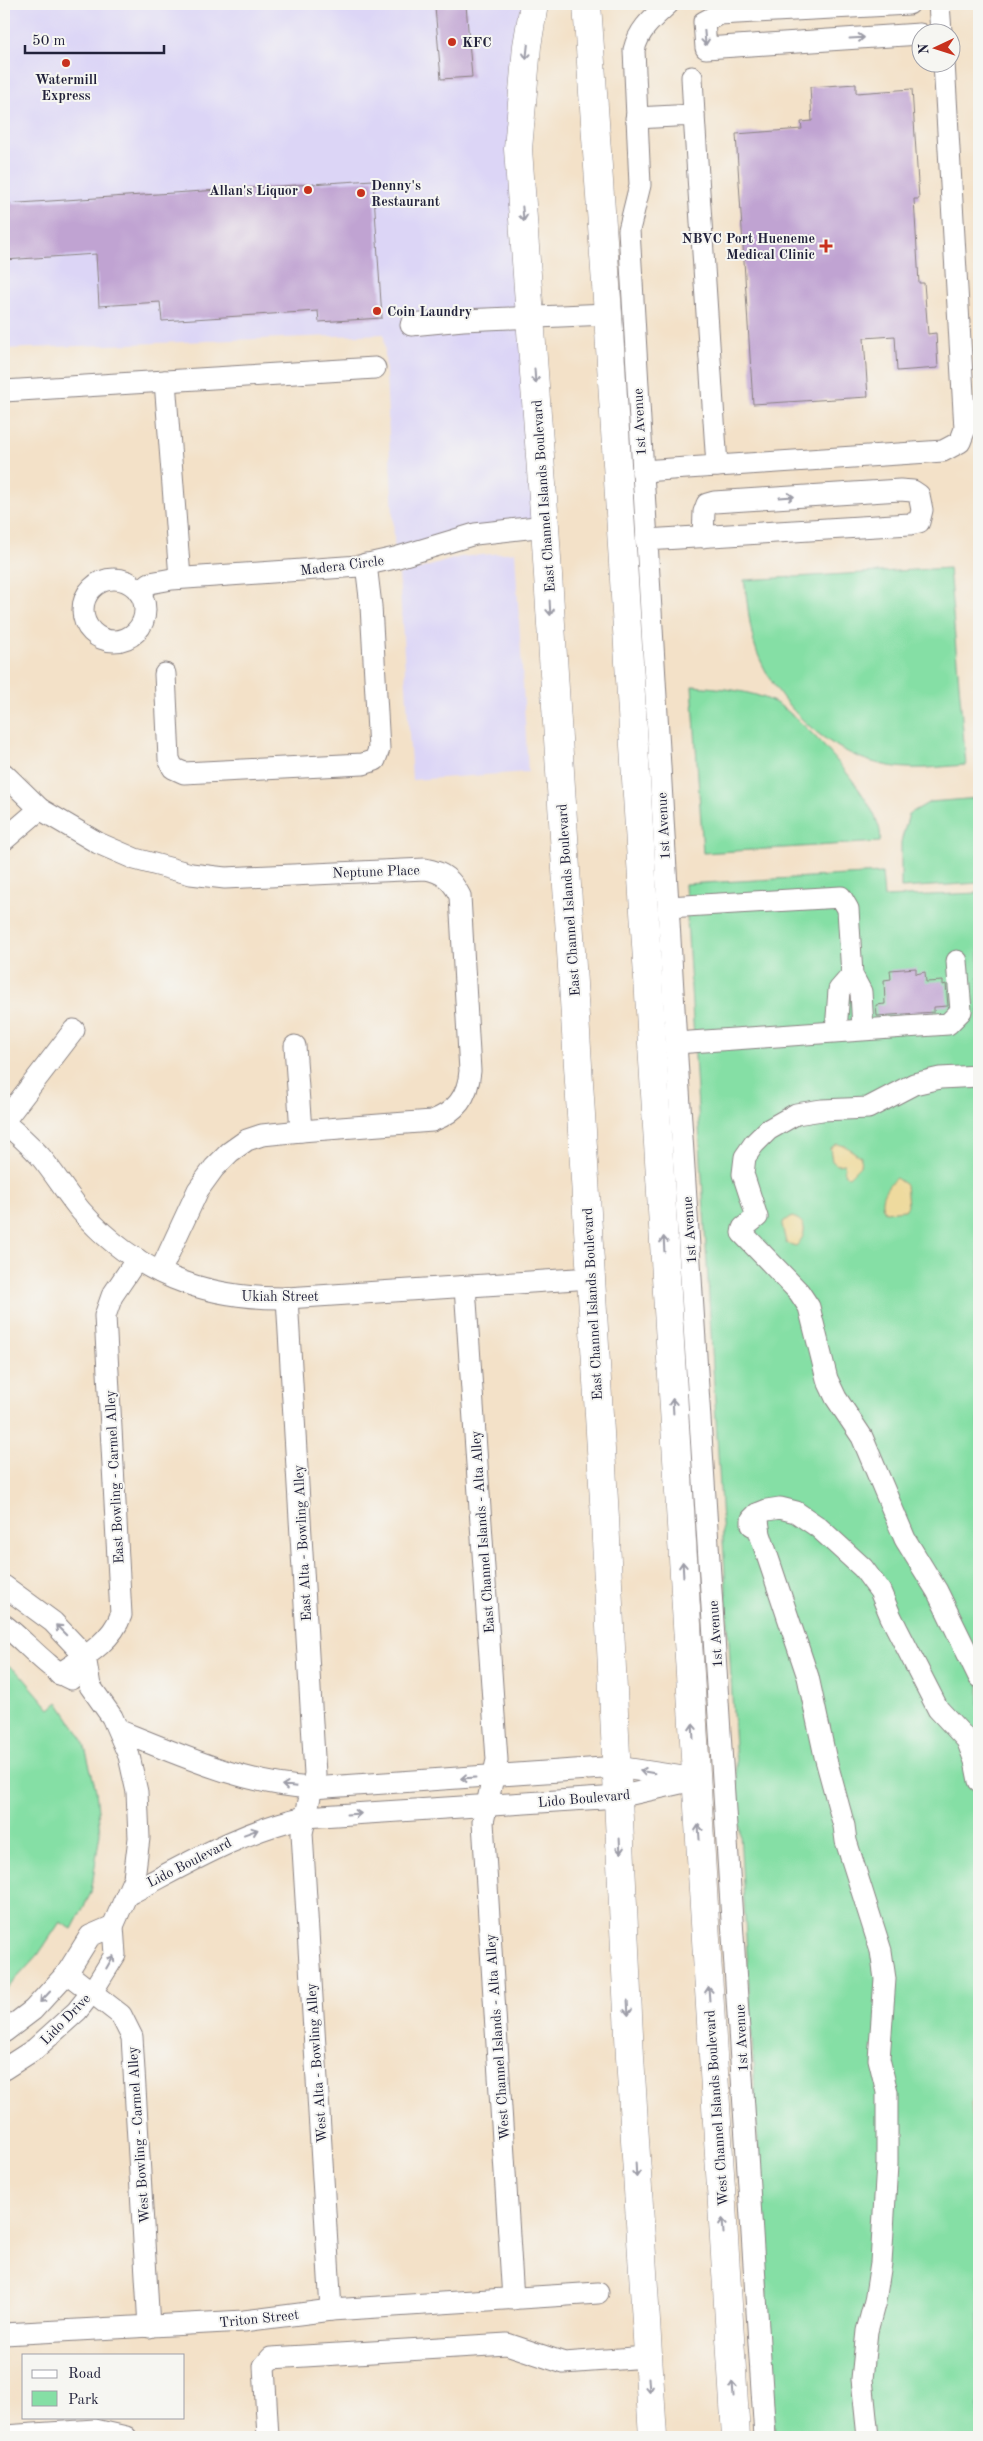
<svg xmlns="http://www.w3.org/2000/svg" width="983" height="2441" viewBox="0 0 983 2441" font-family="'Old Standard TT',serif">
  <rect width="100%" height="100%" fill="#f6f6f2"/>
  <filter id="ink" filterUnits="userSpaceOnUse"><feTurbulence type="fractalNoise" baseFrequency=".02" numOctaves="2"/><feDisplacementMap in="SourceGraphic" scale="10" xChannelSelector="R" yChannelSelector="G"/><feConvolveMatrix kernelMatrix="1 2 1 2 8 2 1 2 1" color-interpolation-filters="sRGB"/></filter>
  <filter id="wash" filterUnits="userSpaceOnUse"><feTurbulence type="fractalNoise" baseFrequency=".0096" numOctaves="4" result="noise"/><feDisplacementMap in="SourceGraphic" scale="20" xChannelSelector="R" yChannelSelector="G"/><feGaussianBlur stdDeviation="1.12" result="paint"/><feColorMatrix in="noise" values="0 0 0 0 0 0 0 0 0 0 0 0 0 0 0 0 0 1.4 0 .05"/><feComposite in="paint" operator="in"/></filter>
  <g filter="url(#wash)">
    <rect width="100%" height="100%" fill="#f3e1c8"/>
    <g fill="#dcd5f6">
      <polygon points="4,4 534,4 527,46 545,526 395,558 384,334 4,349"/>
      <polygon points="515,552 528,772 412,780 399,575 460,557"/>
    </g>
    <g fill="#85dfa5" stroke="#548070">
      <path d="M949 568 966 765C947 766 928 769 909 768 841 766 781 713 757 652 749 630 748 603 744 580Z"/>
      <path d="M692 686C719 688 750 690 774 702 802 716 889 811 880 842L703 853Z"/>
      <polygon points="979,798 979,883 901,888 901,842 909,814 930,802"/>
      <polygon points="882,873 884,897 979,893 979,2437 775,2437 685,884"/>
      <polygon points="4,1662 21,1675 50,1709 58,1702 83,1740 96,1790 100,1833 91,1893 72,1929 60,1922 38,1955 4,1992"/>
    </g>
    <g fill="#eeda9e" stroke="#887e6c">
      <polygon points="837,1144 845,1146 861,1157 860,1166 849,1177 845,1175 844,1164 837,1165 832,1161 830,1148"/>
      <path d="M896 1178 906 1185 908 1206 905 1210 885 1212C877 1200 886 1186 896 1178Z"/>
      <path d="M792 1217C808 1221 807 1235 796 1246L786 1243 782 1225 784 1221Z"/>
      <polygon points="974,2100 979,2100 979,2146 973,2133 971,2103"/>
    </g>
    <g id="blocks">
      <g fill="#c0a3d2">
        <polygon points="466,5 472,77 441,79 435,7"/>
        <polygon points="856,84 856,93 912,89 919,199 914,199 919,283 924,283 928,334 936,333 938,368 897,371 895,336 864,338 868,397 753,404 736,134 802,129 801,122 812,121 810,87"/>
        <polygon points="373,180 382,318 319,322 318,311 162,321 160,302 99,306 96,254 4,260 4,204"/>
        <polygon points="916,968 916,974 925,972 926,982 943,981 943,985 946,984 948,1006 934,1007 934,1012 877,1016 876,1005 885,1004 884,980 891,979 890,970"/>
      </g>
    </g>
  </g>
  <g filter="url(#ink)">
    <use href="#blocks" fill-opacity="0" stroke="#8a8282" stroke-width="1"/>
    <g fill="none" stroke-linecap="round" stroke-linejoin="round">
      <g stroke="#8a8282" stroke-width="23">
        <g id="minor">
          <path d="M668 4C653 18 639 29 634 50L640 185 629 230 676 1043 765 2437"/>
          <polyline points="909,4 719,14 704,22 706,48 920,34"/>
          <polyline points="939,4 941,32"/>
          <polyline points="692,77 694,115"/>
          <polyline points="636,118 694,115 717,466 642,471"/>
          <polyline points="411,325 463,320 608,314"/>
          <polyline points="165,381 180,578"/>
          <polyline points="4,391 375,368"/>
          <polyline points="717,466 943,451 960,442 965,429 944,62"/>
          <polyline points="646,540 910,524 919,522 922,510 919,495 913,491 900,490 714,502 707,504 704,512 703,537"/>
          <circle cx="114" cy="610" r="31"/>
          <polyline points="139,592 150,583 172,579 359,566 395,558 475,534 545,526"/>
          <polyline points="165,674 169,759 173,768 184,773 363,764 375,760 379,749 371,606 366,564"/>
          <path d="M4 774 40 809 98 843 135 859 191 874 225 878 425 869C443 872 452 880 460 896L470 1071C468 1097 456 1112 432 1121L301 1131 262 1135 247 1140 230 1152 214 1168 198 1190 160 1272"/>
          <polyline points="4,840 40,809"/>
          <polyline points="668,907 841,897 848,909 852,975 861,992 863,1029"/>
          <polyline points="836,1031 839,990 852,975"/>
          <polyline points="676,1043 948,1024 961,1011 957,961"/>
          <polyline points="295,1046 301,1131"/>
          <polyline points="979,1076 940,1078 914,1084 868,1108 822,1110 796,1114 768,1130 754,1144 745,1157 743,1174 757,1217 743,1228 742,1233 799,1292 809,1307 827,1379 836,1398 862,1437 905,1539 937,1591 979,1677"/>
          <polyline points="4,1121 74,1030"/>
          <path d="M4 1123C17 1133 29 1144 40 1156 55 1174 66 1193 81 1211 136 1274 205 1299 287 1298L591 1278"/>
          <polyline points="465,1287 497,1760 483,1822 513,2299"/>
          <polyline points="287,1298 315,1774 302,1833 331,2310"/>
          <polyline points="757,1514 760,1534 808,1677 825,1756 844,1826 846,1841 881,1951 885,1979 879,2059 887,2092 887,2164 881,2263 875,2301 867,2331 862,2379 868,2437"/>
          <polyline points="752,1525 752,1519 757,1514 767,1510 780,1508 796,1512 818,1527 863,1568 880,1591 891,1617 938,1709 967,1740 975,1761 979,1781"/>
          <polyline points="4,1586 53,1622 85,1656 90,1686 112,1717 129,1756 137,1792 139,1838 134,1878 113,1926 115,1955 92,1992 77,2011 35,2049 4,2069"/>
          <path d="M4 1625C25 1641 49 1670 71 1679"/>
          <path d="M59 1674C81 1659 112 1642 121 1615L105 1316 112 1296 137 1259"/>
          <path d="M120 1731C183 1756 243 1784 312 1788L617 1767 696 1779"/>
          <path d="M129 1894C187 1864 241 1831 305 1817L618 1797 685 1782"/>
          <polyline points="67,1973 121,2015 132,2037 149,2327"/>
          <polyline points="4,2032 33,2010 67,1973 90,1936 113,1926"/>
          <polyline points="4,2334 244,2321 331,2310 598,2293"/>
          <polyline points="4,2436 95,2430 126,2437"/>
          <polyline points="268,2437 264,2366 271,2358 507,2344 564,2363 647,2357"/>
        </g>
      </g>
      <g stroke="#8a8282" stroke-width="29">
        <g id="major">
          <polyline points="534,4 527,46 518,149 545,526 591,1278 605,1518 630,2057 653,2437"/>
          <polyline points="587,4 608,314 736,2437"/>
        </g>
      </g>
      <use href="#minor" stroke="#fff" stroke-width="21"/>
      <use href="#major" stroke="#fff" stroke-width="28"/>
    </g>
    <defs><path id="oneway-shaft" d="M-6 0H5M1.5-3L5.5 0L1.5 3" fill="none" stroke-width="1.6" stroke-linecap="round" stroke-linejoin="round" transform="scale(1.25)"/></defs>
    <g stroke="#9c9ca7">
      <use href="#oneway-shaft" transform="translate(705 38) rotate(85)"/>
      <use href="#oneway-shaft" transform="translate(857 38) rotate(-3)"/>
      <use href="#oneway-shaft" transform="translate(527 52) rotate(96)"/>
      <use href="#oneway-shaft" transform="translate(523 214) rotate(85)"/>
      <use href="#oneway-shaft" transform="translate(535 376) rotate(86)"/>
      <use href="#oneway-shaft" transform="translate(787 497) rotate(-4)"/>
      <use href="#oneway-shaft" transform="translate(550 608) rotate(87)"/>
      <use href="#oneway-shaft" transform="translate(664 1244) rotate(-93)"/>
      <use href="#oneway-shaft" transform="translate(673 1406) rotate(-93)"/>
      <use href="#oneway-shaft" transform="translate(683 1569) rotate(-93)"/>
      <use href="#oneway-shaft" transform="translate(61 1630) rotate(-135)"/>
      <use href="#oneway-shaft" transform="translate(693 1731) rotate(-93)"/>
      <use href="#oneway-shaft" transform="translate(647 1772) rotate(-171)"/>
      <use href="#oneway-shaft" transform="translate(468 1778) rotate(176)"/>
      <use href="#oneway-shaft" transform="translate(289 1786) rotate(-174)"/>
      <use href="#oneway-shaft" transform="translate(354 1814) rotate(-4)"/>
      <use href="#oneway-shaft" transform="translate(251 1832) rotate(-20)"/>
      <use href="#oneway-shaft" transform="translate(699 1832) rotate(-94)"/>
      <use href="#oneway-shaft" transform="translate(620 1846) rotate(87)"/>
      <use href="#oneway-shaft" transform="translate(110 1962) rotate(-60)"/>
      <use href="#oneway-shaft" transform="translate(709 1994) rotate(-94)"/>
      <use href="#oneway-shaft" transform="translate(45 1997) rotate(133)"/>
      <use href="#oneway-shaft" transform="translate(628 2008) rotate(87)"/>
      <use href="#oneway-shaft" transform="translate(636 2170) rotate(87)"/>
      <use href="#oneway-shaft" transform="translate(723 2226) rotate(-94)"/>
      <use href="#oneway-shaft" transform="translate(649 2385) rotate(86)"/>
      <use href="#oneway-shaft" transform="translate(733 2389) rotate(-94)"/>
    </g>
  </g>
  <g fill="#c8321e" stroke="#f6f6f2" stroke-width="2">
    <circle cx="452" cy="42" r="5"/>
    <circle cx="66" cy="63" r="5"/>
    <circle cx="308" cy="190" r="5"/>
    <circle cx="361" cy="193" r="5"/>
    <path d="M823.5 238.5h5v5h5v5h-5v5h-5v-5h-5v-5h5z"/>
    <circle cx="377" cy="311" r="5"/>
  </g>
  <g text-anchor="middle" stroke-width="4" stroke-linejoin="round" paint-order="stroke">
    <g font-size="14" font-weight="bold" fill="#22223b" stroke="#f6f6f2" text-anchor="start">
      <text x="462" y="47">KFC</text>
      <text x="66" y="84" text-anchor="middle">Watermill<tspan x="66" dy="16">Express</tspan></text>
      <text x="371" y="190">Denny's<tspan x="371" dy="16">Restaurant</tspan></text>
      <text x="298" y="195" text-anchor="end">Allan's Liquor</text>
      <text x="815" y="243" text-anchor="end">NBVC Port Hueneme<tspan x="815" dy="16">Medical Clinic</tspan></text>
      <text x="387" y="316">Coin Laundry</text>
    </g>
    <g font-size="14" fill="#22223b" stroke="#f6f6f2">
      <text transform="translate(639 422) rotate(-93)" y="5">1st Avenue</text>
      <text transform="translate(543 496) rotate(-94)" y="5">East Channel Islands Boulevard</text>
      <text transform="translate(342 565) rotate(-7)" y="5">Madera Circle</text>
      <text transform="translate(663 826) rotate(-93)" y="5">1st Avenue</text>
      <text transform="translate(376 871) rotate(-2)" y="5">Neptune Place</text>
      <text transform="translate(568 900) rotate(-94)" y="5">East Channel Islands Boulevard</text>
      <text transform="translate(689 1230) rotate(-94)" y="5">1st Avenue</text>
      <text x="280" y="1301">Ukiah Street</text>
      <text transform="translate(592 1304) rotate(-93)" y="5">East Channel Islands Boulevard</text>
      <text transform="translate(114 1477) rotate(-93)" y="5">East Bowling - Carmel Alley</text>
      <text transform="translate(482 1532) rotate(-94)" y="5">East Channel Islands - Alta Alley</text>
      <text transform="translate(302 1543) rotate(-93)" y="5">East Alta - Bowling Alley</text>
      <text transform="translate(715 1634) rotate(-94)" y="5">1st Avenue</text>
      <text transform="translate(584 1798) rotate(-5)" y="5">Lido Boulevard</text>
      <text transform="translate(189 1862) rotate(-27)" y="5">Lido Boulevard</text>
      <text transform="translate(65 2019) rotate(-46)" y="5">Lido Drive</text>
      <text transform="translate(497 2037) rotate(-94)" y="5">West Channel Islands - Alta Alley</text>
      <text transform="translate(741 2038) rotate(-93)" y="5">1st Avenue</text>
      <text transform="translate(316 2063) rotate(-94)" y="5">West Alta - Bowling Alley</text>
      <text transform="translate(716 2108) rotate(-94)" y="5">West Channel Islands Boulevard</text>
      <text transform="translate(138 2135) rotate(-94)" y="5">West Bowling - Carmel Alley</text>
      <text transform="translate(259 2318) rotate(-6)" y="5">Triton Street</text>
    </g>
  </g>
  <rect width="983" height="2441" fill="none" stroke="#f6f6f2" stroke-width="20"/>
  <rect x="22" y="2354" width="162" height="65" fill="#f6f6f2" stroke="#a1a1a9"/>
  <rect x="32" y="2370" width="25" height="8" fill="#ffffff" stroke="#a1a1a9"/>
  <text x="68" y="2378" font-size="15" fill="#22223b">Road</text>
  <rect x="32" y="2391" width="25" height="15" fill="#85dfa5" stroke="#a1a1a9"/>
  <text x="68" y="2404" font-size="15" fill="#22223b">Park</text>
  <g transform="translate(936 48) rotate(266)"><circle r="24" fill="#f6f6f2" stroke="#a1a1a9"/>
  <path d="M0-4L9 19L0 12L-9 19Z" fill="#c8321e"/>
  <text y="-8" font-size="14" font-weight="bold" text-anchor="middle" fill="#22223b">N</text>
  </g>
  <path d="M25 45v8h139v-8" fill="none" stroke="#22223b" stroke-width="2.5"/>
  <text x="32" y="45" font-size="15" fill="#22223b" stroke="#f6f6f2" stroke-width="4" paint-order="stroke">50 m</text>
</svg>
